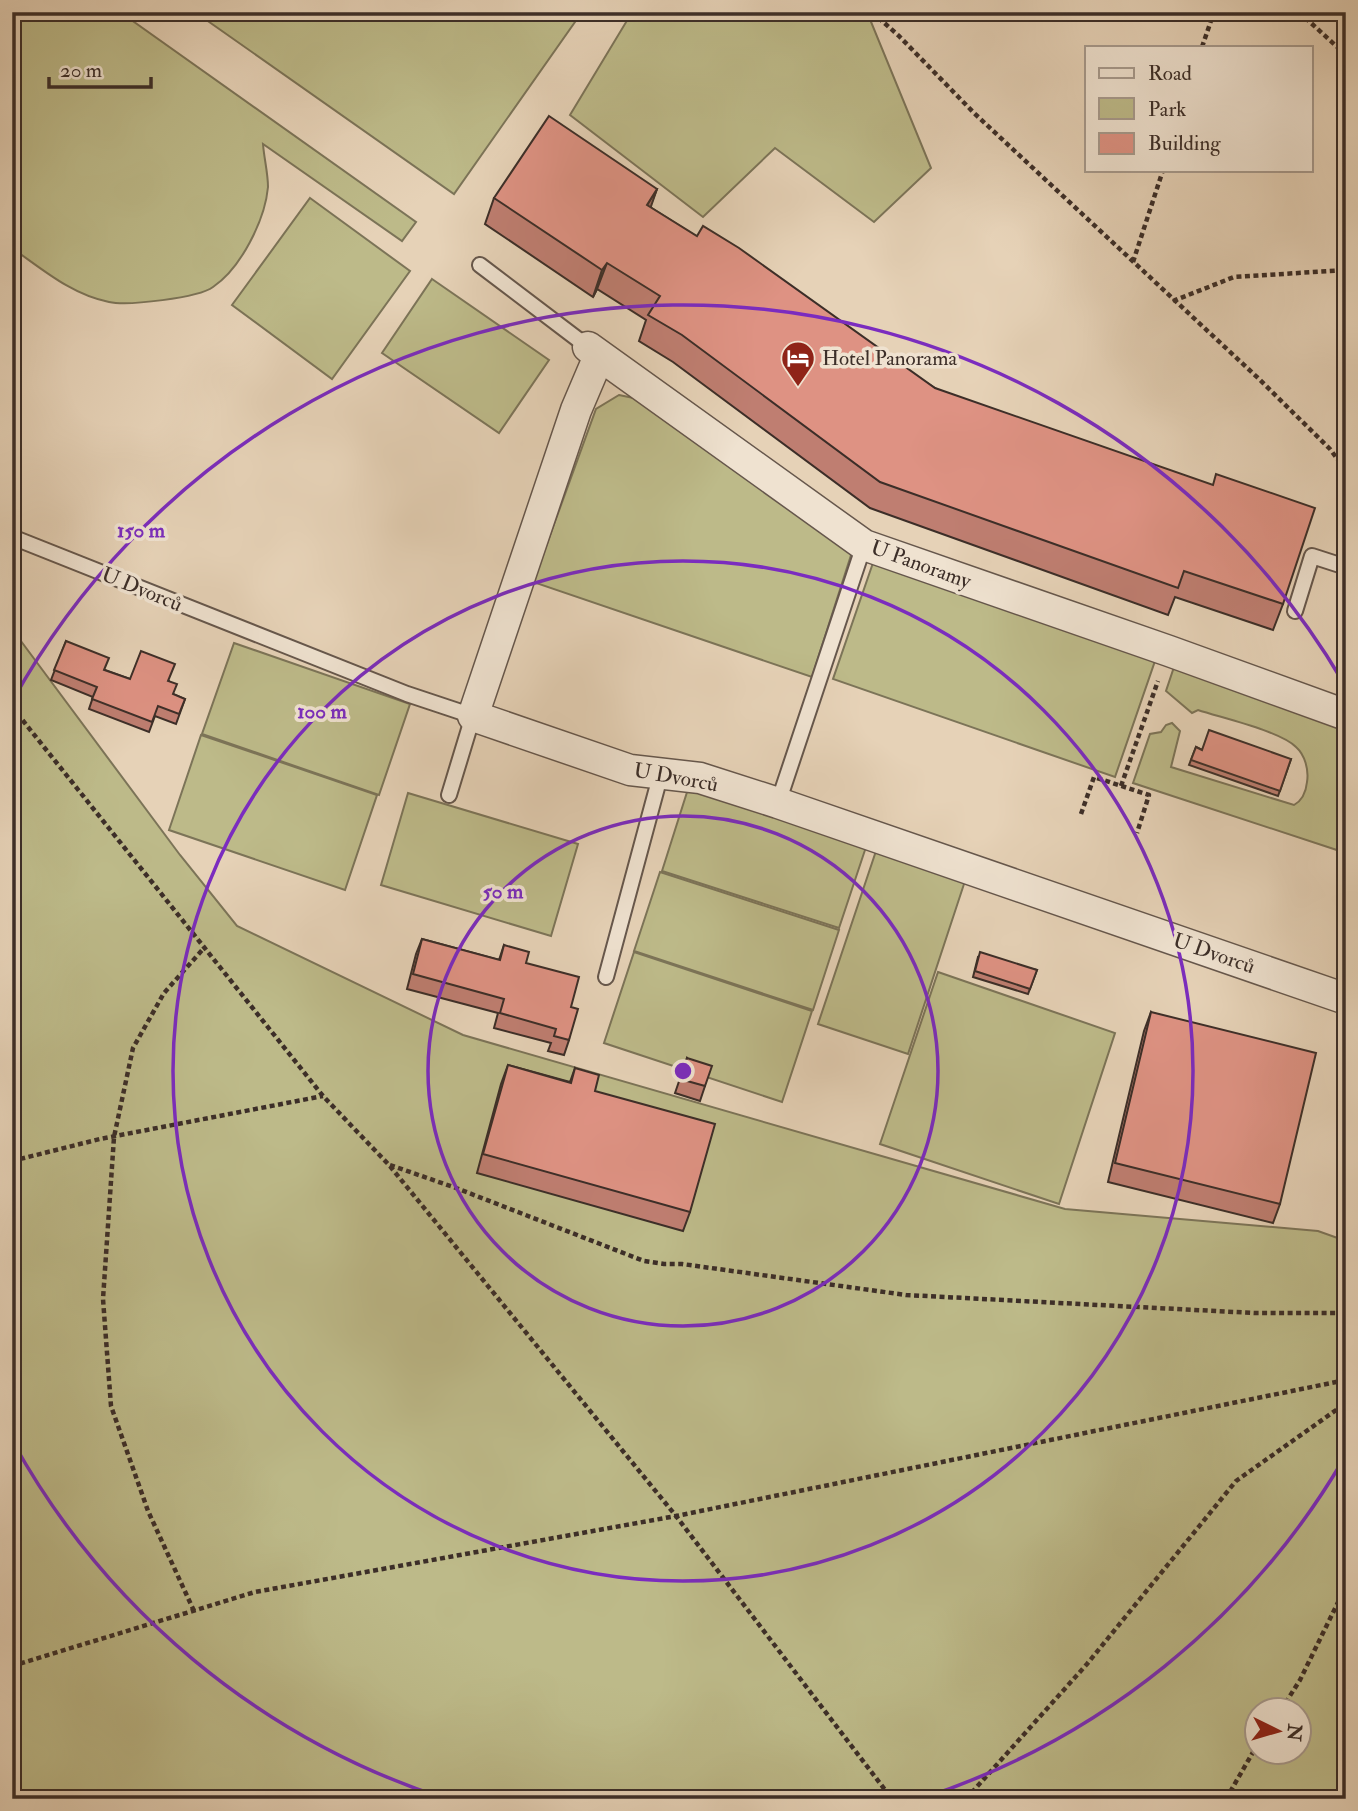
<svg xmlns="http://www.w3.org/2000/svg" width="1358" height="1811" viewBox="0 0 1358 1811" font-family="'IM FELL Double Pica',serif">
  <rect width="100%" height="100%" fill="#e6d2b7"/>
  <filter id="stains"><feTurbulence type="fractalNoise" baseFrequency=".00286" numOctaves="4"/><feColorMatrix values="0 0 0 0 .2 0 0 0 0 .09 0 0 0 0 .02 0 0 0 .5 -.17"/></filter>
  <radialGradient id="worn" r=".72"><stop offset=".6" stop-color="#630" stop-opacity="0"/><stop offset="1" stop-color="#630" stop-opacity=".3"/></radialGradient>
  <g fill="#bdba89" stroke="#7c7458" stroke-width="2" fill-rule="evenodd">
    <path d="M12 12H120L416 222 402 241 263 144C264 158 268 173 268 187 265 220 241 268 213 287 198 298 128 306 109 302 72 295 42 269 12 248Z"/>
    <polygon points="195,12 582,12 454,194"/>
    <polygon points="629,12 867,12 931,168 874,222 775,148 703,217 570,115 631,14"/>
    <polygon points="310,198 410,271 332,379 232,305"/>
    <polygon points="432,279 549,360 499,433 382,353"/>
    <polygon points="619,395 643,400 852,552 812,677 533,582 596,409"/>
    <polygon points="874,560 1156,658 1115,777 833,679"/>
    <path d="M12 629 180 855 237 926 463 1035 1065 1209 1318 1231 1346 1241V1799H12ZM1256 1710H1298V1752H1256Z"/>
    <polygon points="234,643 410,704 379,795 202,734"/>
    <path d="M1175 664 1346 724V853L1133 783 1150 734 1161 732 1166 725 1172 723 1180 731 1171 767 1294 805C1303 800 1306 792 1307 782 1309 770 1305 755 1296 747 1280 731 1222 718 1198 710L1192 713 1166 691Z"/>
    <polygon points="201,735 377,795 345,890 169,830"/>
    <polygon points="688,789 866,847 839,928 662,871"/>
    <polygon points="408,793 578,844 551,936 381,885"/>
    <polygon points="876,851 965,881 908,1054 818,1024"/>
    <polygon points="660,872 839,930 813,1010 634,951"/>
    <polygon points="634,952 812,1011 782,1102 604,1043"/>
    <polygon points="938,972 1115,1033 1059,1204 880,1144"/>
  </g>
  <g fill="none" stroke-linecap="round" stroke-linejoin="round">
    <g stroke="#66574c" stroke-width="18">
      <g id="lane">
        <polyline points="480,265 588,347"/>
        <polyline points="12,537 407,694 473,716 449,795"/>
        <polyline points="1295,611 1312,556 1346,567"/>
        <polyline points="778,803 864,545"/>
        <polyline points="606,977 661,773"/>
      </g>
    </g>
    <g stroke="#66574c" stroke-width="33">
      <g id="street">
        <polyline points="588,347 864,545 1169,651 1346,715"/>
        <polyline points="599,356 576,410 473,716 630,770 700,778 778,803 1346,999"/>
      </g>
    </g>
    <g stroke="#3c2e28" stroke-width="4.5" stroke-dasharray="5 3.5" stroke-linecap="butt">
      <polyline points="872,12 899,36 974,113 1258,378 1330,449 1346,471"/>
      <polyline points="1299,12 1346,55"/>
      <polyline points="1202,47 1214,12"/>
      <polyline points="1133,262 1163,170"/>
      <polyline points="1173,301 1234,277 1346,270"/>
      <polyline points="12,707 323,1096 389,1165 676,1516 892,1799"/>
      <polyline points="1121,786 1158,681"/>
      <polyline points="1081,814 1094,777 1149,795 1137,833"/>
      <polyline points="12,1161 100,1139 323,1096"/>
      <polyline points="390,1165 456,1188 644,1261 664,1264 682,1264 906,1295 1254,1313 1346,1313"/>
      <polyline points="194,1611 148,1511 111,1406 103,1299 114,1137 133,1048 164,993 204,948"/>
      <polyline points="12,1666 255,1592 676,1516 1346,1380"/>
      <polyline points="1281,1710 1300,1680 1346,1586"/>
      <polyline points="966,1799 1087,1664 1236,1481 1346,1403"/>
      <polyline points="1226,1799 1256,1747"/>
    </g>
    <use href="#lane" stroke="#efe2d0" stroke-width="14"/>
    <use href="#street" stroke="#efe2d0" stroke-width="30"/>
  </g>
  <g fill="#bf7e71" stroke="#3c2e28" stroke-width="2">
    <polygon points="657,189 650,207 935,388 1283,604 1273,630 1175,597 1168,615 870,508 673,362 639,341 646,320 597,289 593,297 485,224 494,198"/>
    <polygon points="66,641 105,670 130,679 169,681 173,694 185,699 176,724 155,716 149,732 89,709 93,697 51,680"/>
    <polygon points="1196,747 1202,750 1291,759 1278,796 1189,765"/>
    <polygon points="422,939 499,960 504,945 526,963 571,1007 569,1040 564,1055 548,1051 551,1043 494,1028 498,1013 407,989 416,954"/>
    <polygon points="978,957 1037,970 1028,994 973,977"/>
    <polygon points="1151,1012 1280,1204 1273,1223 1108,1182 1144,1031"/>
    <polygon points="687,1058 705,1086 700,1101 675,1093"/>
    <polygon points="508,1065 570,1082 575,1068 595,1091 690,1212 683,1231 477,1173 501,1084"/>
  </g>
  <g fill="#9b665c" stroke="#3c2e28" stroke-width="2">
    <polygon points="657,189 648,215 647,205"/>
    <polygon points="607,263 597,289 593,297 602,270"/>
  </g>
  <g fill="#de9283" stroke="#3c2e28" stroke-width="2">
    <polygon points="549,116 657,189 647,205 697,236 703,226 739,248 935,388 1213,485 1216,474 1315,508 1283,604 1184,571 1178,588 880,482 682,335 648,315 660,296 607,263 602,270 494,198"/>
    <polygon points="66,641 109,658 104,670 130,679 141,651 175,664 168,681 177,684 173,694 185,699 179,714 158,706 152,722 92,699 97,687 54,670"/>
    <polygon points="1209,730 1291,759 1280,791 1191,760 1196,747 1202,750"/>
    <polygon points="422,939 500,960 504,945 529,952 526,963 579,977 571,1007 578,1009 569,1040 554,1036 556,1029 500,1013 504,999 413,974"/>
    <polygon points="980,952 1037,970 1030,989 975,971"/>
    <polygon points="1151,1012 1316,1053 1280,1204 1115,1163"/>
    <polygon points="687,1058 712,1066 705,1086 680,1079"/>
    <polygon points="508,1065 571,1083 575,1068 599,1075 595,1091 715,1124 690,1212 483,1154"/>
  </g>
  <g fill="none" stroke="#7b2cbf" stroke-width="3.5">
    <circle cx="683" cy="1071" r="255"/>
    <circle cx="683" cy="1071" r="510"/>
    <path d="M1343 1460A766 766 0 0 1 926 1797M440 1797A766 766 0 0 1 13 1442M13 700A766 766 0 0 1 1343 682"/>
  </g>
  <defs>
    <g id="hotel-pin" transform="scale(1.75)"><path d="M0 17L-7.5 6A9.5 9.5 0 1 1 7.5 6Z" fill="#8f2418" stroke="#efe2d0"/><path d="M-6-4.5h1.5V1H6V5H4.5V3h-9V5H-6ZM-4 0a1.8 1.8 0 1 1 3.6 0ZM.5 0V-2.5h3Q6-2.5 6 0Z" fill="#fff"/></g>
  </defs>
  <g fill-rule="evenodd">
    <use href="#hotel-pin" x="798" y="358"/>
  </g>
  <g text-anchor="middle" stroke-width="7" stroke-linejoin="round" paint-order="stroke">
    <g font-size="21" fill="#3c2e28" stroke="#efe2d0" text-anchor="start">
      <text x="822" y="365">Hotel Panorama</text>
    </g>
    <g font-size="21" fill="#3c2e28" stroke="#efe2d0">
      <text transform="translate(921 564) rotate(20)" y="7">U Panoramy</text>
      <text transform="translate(142 589) rotate(22)" y="7">U Dvorců</text>
      <text transform="translate(676 777) rotate(10)" y="7">U Dvorců</text>
      <text transform="translate(1214 953) rotate(19)" y="7">U Dvorců</text>
    </g>
  </g>
  <circle cx="683" cy="1071" r="10" fill="#7b2cbf" stroke="#efe2d0" stroke-width="3.5"/>
  <g font-size="21" text-anchor="middle" font-weight="bold" fill="#7b2cbf" stroke="#efe2d0" stroke-width="7" stroke-linejoin="round" paint-order="stroke">
    <text x="141" y="537">150 m</text>
    <text x="322" y="718">100 m</text>
    <text x="503" y="898">50 m</text>
  </g>
  <rect width="1358" height="1811" fill="none" stroke="#e6d2b7" stroke-width="42"/>
  <rect x="14" y="14" width="1330" height="1783" fill="none" stroke="#3c2e28" stroke-width="3.5"/>
  <rect x="21" y="21" width="1316" height="1769" fill="none" stroke="#3c2e28" stroke-width="2"/>
  <rect x="1085" y="46" width="228" height="126" fill="#efe2d0" stroke="#a79a8d" stroke-width="2"/>
  <rect x="1099" y="68" width="35" height="10" fill="#efe2d0" stroke="#a79a8d" stroke-width="2"/>
  <text x="1148" y="80" font-size="21" fill="#3c2e28">Road</text>
  <rect x="1099" y="98" width="35" height="21" fill="#bdba89" stroke="#a79a8d" stroke-width="2"/>
  <text x="1148" y="116" font-size="21" fill="#3c2e28">Park</text>
  <rect x="1099" y="133" width="35" height="21" fill="#de9283" stroke="#a79a8d" stroke-width="2"/>
  <text x="1148" y="150" font-size="21" fill="#3c2e28">Building</text>
  <g transform="translate(1278 1731) rotate(95)"><circle r="33" fill="#efe2d0" stroke="#a79a8d" stroke-width="2"/>
  <path d="M0-5L12 26L0 18L-12 26Z" fill="#8f2418"/>
  <text y="-10" font-size="19" font-weight="bold" text-anchor="middle" fill="#3c2e28">N</text>
  </g>
  <path d="M49 77v10h102v-10" fill="none" stroke="#3c2e28" stroke-width="3.5"/>
  <text x="60" y="77" font-size="21" fill="#3c2e28" stroke="#efe2d0" stroke-width="5" paint-order="stroke">20 m</text>
  <rect width="100%" height="100%" filter="url(#stains)"/>
  <rect width="100%" height="100%" fill="url(#worn)"/>
</svg>
